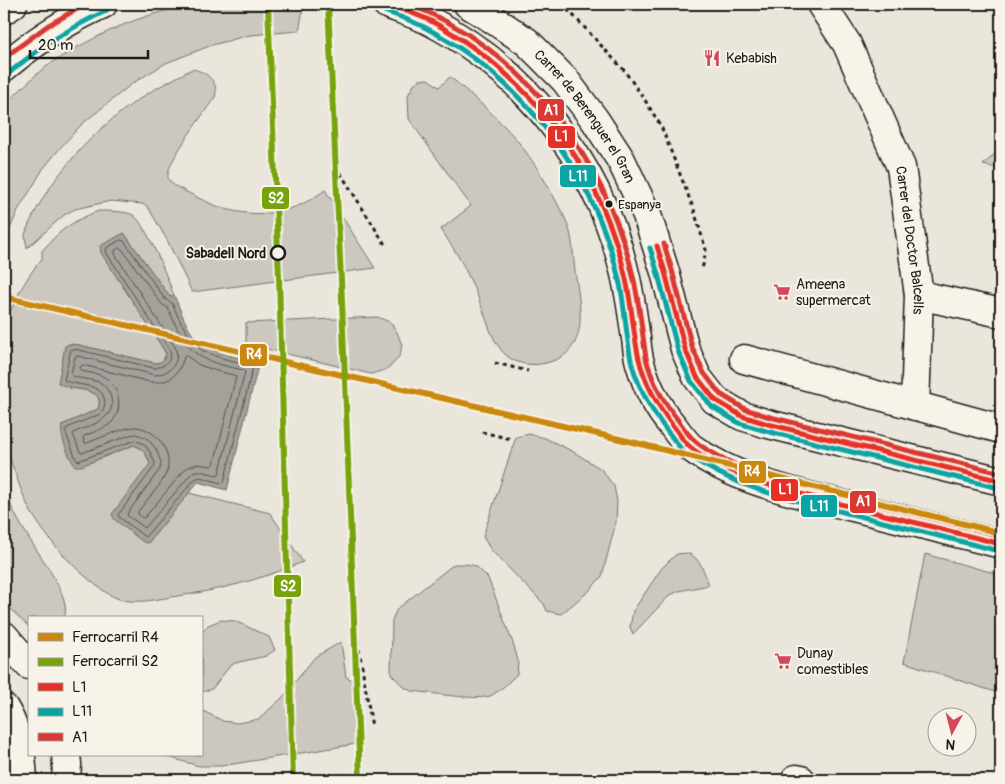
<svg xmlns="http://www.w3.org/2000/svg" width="1005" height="784" viewBox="0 0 1005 784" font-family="Pangolin,sans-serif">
  <rect width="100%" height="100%" fill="#eae6dc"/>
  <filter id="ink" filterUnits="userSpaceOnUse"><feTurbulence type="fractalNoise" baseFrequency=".02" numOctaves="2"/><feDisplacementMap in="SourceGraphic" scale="10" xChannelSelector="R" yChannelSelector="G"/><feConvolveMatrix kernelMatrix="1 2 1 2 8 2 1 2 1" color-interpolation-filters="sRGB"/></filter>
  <g filter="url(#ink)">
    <g fill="#ccc8c0" stroke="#74726e">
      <path d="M196 4H304L299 31 250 35 212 45 166 63 133 83 82 124 61 147 43 169 30 191 18 210 4 243V105C15 95 26 84 37 74 50 63 64 55 78 47 117 25 152 12 196 4Z"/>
      <path d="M192 69C206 71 220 83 215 97 206 110 168 161 168 174 167 181 173 185 179 188 193 195 207 203 222 208 259 219 294 214 325 190L375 268 192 292 167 240 148 207 142 204 111 201 75 209 64 215 27 248C27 244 25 240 25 236 25 229 40 203 45 195 73 152 110 116 155 89 167 82 180 76 192 69Z"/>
      <path d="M450 77C473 96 496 116 516 139 530 156 545 180 555 199 559 207 564 215 567 223 573 237 573 256 575 271 580 306 592 352 546 363 533 366 518 365 507 356 491 342 488 321 480 303 477 293 472 284 468 275 461 259 450 244 441 229L471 206 409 119 408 95 415 83 419 80 428 79 439 87Z"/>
      <polygon points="1001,148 1001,169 983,165"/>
      <path d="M98 211C106 211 127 211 133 215 147 224 167 278 174 295L170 297 124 233 150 327 166 354 164 359 161 362 155 363 79 345 69 344V388C82 390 105 390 98 409L62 425 81 466 134 445C145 450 146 454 150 464L146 471 148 543 189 493 270 513 303 562C260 580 217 591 171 597 154 600 136 604 119 599 104 594 82 574 71 563 56 548 42 530 31 512 24 499 19 484 14 470 10 459 5 446 4 434 2 415 4 396 4 377 4 363 2 349 4 335 6 313 27 275 42 259V251C61 229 71 222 98 211Z"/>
      <polygon points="377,317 390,322 397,332 402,345 400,355 393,364 385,370 371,374 246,344 246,323"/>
      <polygon points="529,434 545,438 572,451 601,469 614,486 617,501 616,522 602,576 589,591 561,614 547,611 544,604 491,550 483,537 486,527 516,437"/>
      <path d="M4 490C11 506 18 521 27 535 38 554 73 597 64 618H29V627L4 603Z"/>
      <path d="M687 553C701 558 704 572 709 585L679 591 670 595 633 634 630 627 633 611 661 569 672 558 677 554Z"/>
      <polygon points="925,554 1001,575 1001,694 904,662"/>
      <path d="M454 564H466L476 566 488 578 514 646 518 661 517 674C510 681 499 692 490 696 478 701 426 692 411 691L404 687 391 674 392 620 397 609Z"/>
      <polygon points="221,620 235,621 269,637 275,650 266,656 235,663 229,667 212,689 202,692 201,634 208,625"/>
      <polygon points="341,642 346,677 353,680 362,743 221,766 199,766 161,755 201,755 201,710 223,721 238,723 259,719 283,697 315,657"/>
    </g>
    <path fill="#a3a19a" stroke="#6d6c68" d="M124 233 170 297 174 295C180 309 187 330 197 340 213 355 239 357 259 362L227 490 198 482 148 543 143 542 114 519 112 514 150 464C147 455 144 449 134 445L81 466H75C69 457 59 435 62 425L98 409C107 386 72 392 58 383L65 346 69 344 79 345 155 363 161 362 164 359 166 353 101 253 100 246Z"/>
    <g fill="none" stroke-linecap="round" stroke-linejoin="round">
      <g stroke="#52514e" stroke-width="1">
        <path d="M121 240 124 241 165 299 172 303 180 321 193 342 203 351 221 358 251 365 253 367 224 482 221 483 200 477 195 479 145 537 119 517 118 515 154 467 155 463 150 452 144 444 135 440 78 461 76 459 65 431 67 428 100 414C104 409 106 404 104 398 99 382 77 387 64 380L71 349 79 350 154 368C164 367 172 362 170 351L106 252 107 248Z"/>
        <path d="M119 248 122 249 161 303C162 305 165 306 167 307 170 311 176 327 179 332 194 361 214 363 243 370L245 372 219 474 217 475 200 471H195L191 474 145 528 128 516 127 514 160 469 161 462 156 449 148 439 136 434 130 435 82 453 80 452 73 434 75 432C89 426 117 419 111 398 109 391 105 385 99 382 90 379 80 379 72 376L71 374 75 357 78 356 155 375C170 373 181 363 175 347L115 254V251Z"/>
        <path d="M187 356 199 365 217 371 234 375 236 377 214 464 211 466 197 464 186 468 145 517 143 518 138 514V512C146 500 163 484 167 471 170 463 167 452 163 445 157 435 146 427 135 427 125 427 98 439 87 443H85L83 438 84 436C93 432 105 429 112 422 124 408 119 386 104 377 98 373 89 373 81 371L80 367 83 365 150 382C169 384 179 375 184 357Z"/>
      </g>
      <g stroke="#1c1c1c" stroke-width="31">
        <g id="street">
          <path id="s1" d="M821 4 847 44 901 167 919 295 915 406"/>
          <polyline points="919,295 1001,313"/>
          <polyline points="744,359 1001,429"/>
          <polyline points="796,779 801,780"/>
        </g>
      </g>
      <g stroke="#1c1c1c" stroke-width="31">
        <g id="secondary">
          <path d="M387 4C400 9 415 14 428 20 524 69 597 162 623 266 629 288 632 310 635 332 637 342 637 353 640 363 647 387 657 408 673 426 678 433 684 441 690 447 736 481 794 492 849 506 900 519 950 531 1001 544"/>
          <path id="s2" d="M468 4 488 16 527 42 565 80 595 120 621 160 647 215 665 272 685 349 697 377 715 400 742 416 768 424 1001 481"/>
          <polyline points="4,10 13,4"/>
          <path d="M4 67C34 42 67 20 103 4"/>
          <polyline points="4,636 29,665"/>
          <path d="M4 708C17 729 22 756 23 780"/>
          <polyline points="66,755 67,764 66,780"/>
        </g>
      </g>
      <g stroke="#1c1c1c" stroke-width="3" stroke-dasharray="4 4" stroke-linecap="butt">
        <polyline points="561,4 571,13 623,69 643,97 661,126 694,210 706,250 702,270"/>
        <polyline points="336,166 386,246"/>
        <polyline points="495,363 528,371"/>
        <polyline points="482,432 511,439"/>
        <polyline points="355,625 372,727"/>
      </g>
      <use href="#street" stroke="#f7f3e8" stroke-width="28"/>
      <use href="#secondary" stroke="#f7f3e8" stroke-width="28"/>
      <g stroke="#f7f3e8" stroke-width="9">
        <g id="bus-1">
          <path d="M387 4C401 9 416 14 429 20 528 73 602 169 626 279 632 306 633 333 639 359 645 384 658 406 673 426 679 433 683 441 690 447 698 454 708 459 717 464 758 485 804 495 849 506 900 519 950 531 1001 544"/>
          <polyline points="657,246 665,272 685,349 697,377 715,400 742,416 768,424 1001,481"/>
        </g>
      </g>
      <g stroke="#f7f3e8" stroke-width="9">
        <g id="bus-2">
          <path d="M384 11C398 16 413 21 426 28 524 80 596 175 620 284 625 309 626 335 631 360 637 386 651 410 667 431 673 438 678 446 684 452 693 460 704 465 715 471 756 493 802 502 847 513 898 526 948 538 999 551"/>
          <path d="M9 73C39 48 71 27 106 11"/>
          <polyline points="650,248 658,274 678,351 691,381 711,406 739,423 766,431 999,488"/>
        </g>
      </g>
      <g stroke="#f7f3e8" stroke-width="9">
        <g id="bus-3">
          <path d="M408 4C521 46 607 160 633 276 638 296 640 316 643 336 644 344 645 351 646 358 652 381 663 402 678 420 683 427 688 435 694 440 701 447 711 452 720 457 760 478 805 487 849 498 899 511 950 523 1001 536"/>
          <polyline points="4,58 47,26 86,4"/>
          <polyline points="664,244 672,270 692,347 704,373 720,394 745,409 770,417 1001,473"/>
        </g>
      </g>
      <use href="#bus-1" stroke="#e63027" stroke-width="5"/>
      <use href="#bus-2" stroke="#0ba4a4" stroke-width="5"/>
      <use href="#bus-3" stroke="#da3832" stroke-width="5"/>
      <g stroke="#f7f3e8" stroke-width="10">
        <polyline id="rail-1" points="4,297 628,441 1001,533"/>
      </g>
      <g stroke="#f7f3e8" stroke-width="10">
        <g id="rail-2">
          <polyline points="268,4 279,277 293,780"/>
          <polyline points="328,4 342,301 360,780"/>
        </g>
      </g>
      <use href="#rail-1" stroke="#ca8810" stroke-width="6"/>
      <use href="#rail-2" stroke="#78a30e" stroke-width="6"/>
    </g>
  </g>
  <defs>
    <g id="restaurant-bare" transform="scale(1.35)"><path d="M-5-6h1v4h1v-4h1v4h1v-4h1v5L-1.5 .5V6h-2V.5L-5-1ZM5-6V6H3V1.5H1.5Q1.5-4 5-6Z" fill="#d1495b" stroke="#f7f3e8" stroke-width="2.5" paint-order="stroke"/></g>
    <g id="supermarket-bare" transform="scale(1.35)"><path d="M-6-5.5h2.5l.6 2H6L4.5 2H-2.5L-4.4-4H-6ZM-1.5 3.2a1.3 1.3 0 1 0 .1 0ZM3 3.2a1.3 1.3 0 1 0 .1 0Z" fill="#d1495b" stroke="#f7f3e8" stroke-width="2.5" paint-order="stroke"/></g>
  </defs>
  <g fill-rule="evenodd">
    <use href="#restaurant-bare" x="712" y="58"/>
    <use href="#supermarket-bare" x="782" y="292"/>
    <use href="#supermarket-bare" x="783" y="661"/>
  </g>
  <circle fill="#1c1c1c" stroke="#f7f3e8" stroke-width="2" cx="609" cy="204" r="4.5"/>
  <circle fill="#f7f3e8" stroke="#1c1c1c" stroke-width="2.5" cx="278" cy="253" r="7"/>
  <g text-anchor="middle" stroke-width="4" stroke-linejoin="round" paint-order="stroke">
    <g font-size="13" fill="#1c1c1c" stroke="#f7f3e8" text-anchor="start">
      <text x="618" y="209">Espanya</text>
    </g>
    <g font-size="14" fill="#1c1c1c" stroke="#f7f3e8" text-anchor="start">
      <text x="726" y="63">Kebabish</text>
      <text x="796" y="289">Ameena<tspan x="796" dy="16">supermercat</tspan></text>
      <text x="797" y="658">Dunay<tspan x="797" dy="16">comestibles</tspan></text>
    </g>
    <g font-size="14" fill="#1c1c1c" stroke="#f7f3e8">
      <text dy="5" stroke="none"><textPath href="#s2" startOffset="165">Carrer de Berenguer el Gran</textPath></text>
      <text dy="5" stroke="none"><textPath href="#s1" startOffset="256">Carrer del Doctor Balcells</textPath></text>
    </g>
    <g font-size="14" font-weight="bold" fill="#1c1c1c" stroke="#f7f3e8" text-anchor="end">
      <text x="266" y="258">Sabadell Nord</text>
    </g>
  </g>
  <g stroke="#f7f3e8" stroke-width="2">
    <rect x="537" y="98" width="28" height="24" rx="5" fill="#da3832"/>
    <rect x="547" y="125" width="29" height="24" rx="5" fill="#e63027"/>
    <rect x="559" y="164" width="38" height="24" rx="5" fill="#0ba4a4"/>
    <rect x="261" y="186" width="29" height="24" rx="5" fill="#78a30e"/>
    <rect x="239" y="343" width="29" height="24" rx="5" fill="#ca8810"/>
    <rect x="738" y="460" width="29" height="24" rx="5" fill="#ca8810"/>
    <rect x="770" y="478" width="29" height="24" rx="5" fill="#e63027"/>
    <rect x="849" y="490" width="28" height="24" rx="5" fill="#da3832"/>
    <rect x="800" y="494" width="38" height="24" rx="5" fill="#0ba4a4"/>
    <rect x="273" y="574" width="29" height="24" rx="5" fill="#78a30e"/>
  </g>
  <g font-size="14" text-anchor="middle" font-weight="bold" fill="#fff">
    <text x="551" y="115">A1</text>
    <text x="561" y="141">L1</text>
    <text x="578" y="181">L11</text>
    <text x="276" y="203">S2</text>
    <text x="254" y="359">R4</text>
    <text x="752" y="476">R4</text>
    <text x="785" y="494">L1</text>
    <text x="863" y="506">A1</text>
    <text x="819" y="511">L11</text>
    <text x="288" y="591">S2</text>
  </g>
  <rect width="1005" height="784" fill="none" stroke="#f7f3e8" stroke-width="20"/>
  <rect x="10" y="10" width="985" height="764" fill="none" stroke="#1c1c1c" stroke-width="2" filter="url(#ink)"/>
  <rect x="28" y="616" width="175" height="140" fill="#f7f3e8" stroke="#9f9d96"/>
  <rect x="38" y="633" width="25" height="8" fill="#ca8810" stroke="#9f9d96"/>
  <text x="72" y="642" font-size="15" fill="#1c1c1c">Ferrocarril R4</text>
  <rect x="38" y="658" width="25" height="8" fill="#78a30e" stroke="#9f9d96"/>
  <text x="72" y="666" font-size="15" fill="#1c1c1c">Ferrocarril S2</text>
  <rect x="38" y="683" width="25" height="8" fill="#e63027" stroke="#9f9d96"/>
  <text x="72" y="692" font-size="15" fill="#1c1c1c">L1</text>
  <rect x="38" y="708" width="25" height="8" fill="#0ba4a4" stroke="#9f9d96"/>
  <text x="72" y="716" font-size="15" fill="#1c1c1c">L11</text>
  <rect x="38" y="733" width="25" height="8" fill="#da3832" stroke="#9f9d96"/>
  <text x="72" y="742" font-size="15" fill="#1c1c1c">A1</text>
  <g transform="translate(952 732) rotate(187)"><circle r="24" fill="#f7f3e8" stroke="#9f9d96"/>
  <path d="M0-4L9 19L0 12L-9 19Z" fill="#d1495b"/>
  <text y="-8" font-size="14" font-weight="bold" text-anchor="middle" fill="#1c1c1c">N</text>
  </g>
  <path d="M30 50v8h118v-8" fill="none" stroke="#1c1c1c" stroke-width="2.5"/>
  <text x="38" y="50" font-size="15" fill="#1c1c1c" stroke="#f7f3e8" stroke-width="4" paint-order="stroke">20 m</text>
</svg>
